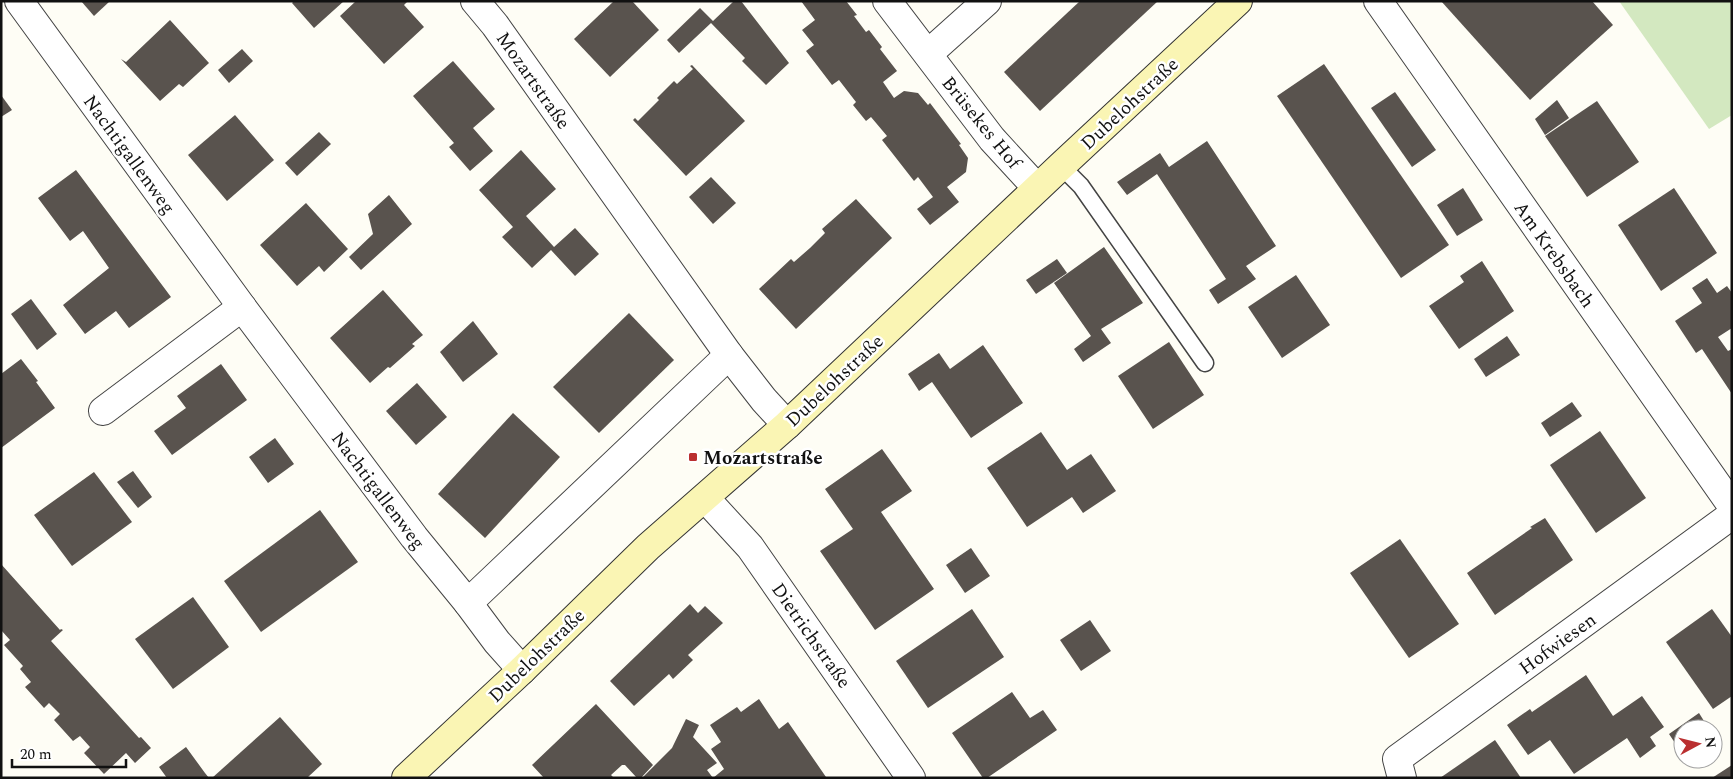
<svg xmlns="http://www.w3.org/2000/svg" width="1733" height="779" viewBox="0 0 1733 779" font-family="Spectral,serif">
  <rect width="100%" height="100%" fill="#fefdf5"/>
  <polygon fill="#d3e8c0" points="1619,1 1732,1 1732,115 1709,129"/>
  <g fill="#59534e">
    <polygon points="81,1 110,1 94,16"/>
    <polygon points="294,1 344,1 314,28 292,3"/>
    <polygon points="356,1 408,1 404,5 424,27 384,64 340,16"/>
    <polygon points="614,1 632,1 659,30 610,77 574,39"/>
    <polygon points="734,1 741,1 789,63 766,85 742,61 745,58 711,23 679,53 667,40 700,8 713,21"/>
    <polygon points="801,1 846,1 857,15 854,16 866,32 869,30 882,47 880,49 897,71 883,82 894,98 904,91 918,93 928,105 930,103 961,144 959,145 968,158 966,172 947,187 959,202 930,225 917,209 933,197 918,177 914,181 882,140 887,136 871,117 866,121 853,105 856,102 839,80 832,85 806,51 814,45 802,30 815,20"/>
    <polygon points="1080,1 1158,1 1040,111 1004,72"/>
    <polygon points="1441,1 1592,1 1613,25 1530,100"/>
    <polygon points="170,20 209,63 183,87 179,84 160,101 121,59 126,62"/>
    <polygon points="242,49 253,61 229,83 218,70"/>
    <polygon points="453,61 495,109 473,128 493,151 470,171 449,147 454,143 413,96"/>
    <polygon points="1324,64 1449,245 1401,278 1277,96"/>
    <polygon points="692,65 745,121 686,176 633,120 635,118 638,121 659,100 657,98 674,81 677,84 693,69 690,66"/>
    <polygon points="1395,92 1436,150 1412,167 1371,108"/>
    <polygon points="1,95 12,110 1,117"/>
    <polygon points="1557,100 1569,118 1545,135 1535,119"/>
    <polygon points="1597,101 1639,162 1587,197 1545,136"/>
    <polygon points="235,115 274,160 227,201 188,155"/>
    <polygon points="319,132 331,144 297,176 285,163"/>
    <polygon points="1207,141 1276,246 1246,266 1256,279 1218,304 1209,290 1226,279 1157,174 1127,195 1117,182 1160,153 1169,167"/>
    <polygon points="521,150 556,189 526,216 554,247 575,228 599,254 575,276 551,250 532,268 502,237 513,227 479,190"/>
    <polygon points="76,170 171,297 129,328 116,311 85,334 63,305 109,268 83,231 70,241 38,198"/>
    <polygon points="711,177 736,203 713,224 689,197"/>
    <polygon points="1463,188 1483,220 1457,236 1437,205"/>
    <polygon points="1674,188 1717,253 1661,291 1618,225"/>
    <polygon points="389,195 412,224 361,270 349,257 373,234 368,214"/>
    <polygon points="856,199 892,238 796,329 759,289 791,259 794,262 810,248 825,233 822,229"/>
    <polygon points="306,203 348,249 324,272 319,266 297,286 260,245"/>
    <polygon points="1104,247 1143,303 1101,329 1111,343 1083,362 1074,349 1091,336 1054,283"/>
    <polygon points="1057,259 1067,273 1036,294 1026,280"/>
    <polygon points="1482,261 1514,311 1459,349 1429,306 1464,282 1460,276"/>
    <polygon points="1296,275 1330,325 1282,358 1248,307"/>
    <polygon points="1707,278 1717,293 1727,286 1732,293 1732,328 1718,337 1728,351 1732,349 1732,394 1702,349 1696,353 1675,321 1702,303 1692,288"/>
    <polygon points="383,290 423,335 412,344 415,346 390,368 388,367 370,383 330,338"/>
    <polygon points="31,299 57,334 37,350 11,314"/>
    <polygon points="629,313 674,360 599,433 553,387"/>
    <polygon points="473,321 498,354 463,382 440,352"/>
    <polygon points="1507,336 1520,355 1486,377 1474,359"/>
    <polygon points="1169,342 1204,395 1153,429 1118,376"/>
    <polygon points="983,345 1023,403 971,438 932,382 919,391 908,374 939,353 950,369"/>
    <polygon points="21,359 38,381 36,382 55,408 1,448 1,374"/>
    <polygon points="221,364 247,400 172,455 154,431 186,408 177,396"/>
    <polygon points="417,383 447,417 416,445 386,411"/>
    <polygon points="1572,402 1582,416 1550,437 1541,423"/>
    <polygon points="513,413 560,457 485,538 438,494"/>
    <polygon points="1600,431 1646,498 1596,533 1550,465"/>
    <polygon points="1041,432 1067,470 1091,454 1116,491 1083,513 1072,497 1027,527 987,468"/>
    <polygon points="275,438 294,464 268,483 249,457"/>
    <polygon points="882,449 912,491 881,512 934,589 875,630 820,551 853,529 825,489"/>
    <polygon points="133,471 152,497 138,508 117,482"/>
    <polygon points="94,472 132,522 72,566 34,515"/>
    <polygon points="320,510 358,562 261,632 224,581"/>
    <polygon points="1545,518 1573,560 1495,615 1467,573 1532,528 1530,527"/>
    <polygon points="1400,539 1459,624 1409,658 1350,573"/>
    <polygon points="971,548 990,576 965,593 946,565"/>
    <polygon points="1,564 60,630 61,629 63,630 51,641 139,738 141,737 151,748 135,763 126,753 104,774 84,753 90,747 80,736 73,741 54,720 60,714 49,703 44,708 25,687 31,682 20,669 23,666 4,645 10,640 1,630"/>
    <polygon points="193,597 229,647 173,689 135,639"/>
    <polygon points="690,604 698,613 705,606 723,623 688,655 693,660 673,679 669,674 634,706 610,681"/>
    <polygon points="972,609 1004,657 928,708 896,661"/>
    <polygon points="1712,609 1732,637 1732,696 1713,709 1666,642"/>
    <polygon points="1090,620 1111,651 1081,671 1060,640"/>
    <polygon points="1586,675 1613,716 1642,696 1664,727 1650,737 1656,746 1640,758 1627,738 1574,774 1550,740 1528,755 1507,725 1530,709 1532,712"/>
    <polygon points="1012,692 1030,718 1043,710 1057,730 987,778 983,778 952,733"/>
    <polygon points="759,699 779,729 788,722 826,777 713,778 724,769 711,749 721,742 710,725 737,707 741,712"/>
    <polygon points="596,704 653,765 641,778 637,778 625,765 622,765 611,775 614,778 544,778 532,765"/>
    <polygon points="1699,713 1709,729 1683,729 1683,755 1669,734"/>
    <polygon points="280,717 322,764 307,778 212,778"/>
    <polygon points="686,719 699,725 693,737 717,763 707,770 713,778 642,778 672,748"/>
    <polygon points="1495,740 1521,778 1440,778"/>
    <polygon points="186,747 205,773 209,778 167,778 159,767"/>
    <polygon points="1732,765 1732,778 1712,778"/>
  </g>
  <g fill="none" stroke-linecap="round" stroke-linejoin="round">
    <g stroke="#444" stroke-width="19">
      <polyline id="lane" points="1061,166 1081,186 1205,363"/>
    </g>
    <g stroke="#444" stroke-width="30">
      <g id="street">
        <polyline points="19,1 242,307 414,537 468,603 497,642 522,670"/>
        <polyline points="475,1 495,25 729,355 764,400 787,425"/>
        <polyline points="887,1 992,139 1037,188"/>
        <polyline points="1378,1 1732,506"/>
        <polyline points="928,54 987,1"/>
        <polyline points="103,411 242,307"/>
        <polyline points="705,498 750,547 911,778"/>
        <polyline points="468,603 729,355"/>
        <polyline points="1402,778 1397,759 1732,515"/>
      </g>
    </g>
    <g stroke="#333" stroke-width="30">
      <polyline id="secondary" points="406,778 522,670 648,547 787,425 1061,166 1238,1"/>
    </g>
    <use href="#lane" stroke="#fff" stroke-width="16"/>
    <use href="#street" stroke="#fff" stroke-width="28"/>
    <use href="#secondary" stroke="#faf5b4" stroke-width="28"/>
  </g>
  <rect fill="#ba2f30" stroke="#fff" stroke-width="2" x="688" y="452" width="10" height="10" rx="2.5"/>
  <g text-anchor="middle" stroke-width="5" stroke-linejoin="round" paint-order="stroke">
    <g font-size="19" fill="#111" stroke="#fff">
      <text transform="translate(534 80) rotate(55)" y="7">Mozartstraße</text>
      <text transform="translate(1129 103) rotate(-43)" y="7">Dubelohstraße</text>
      <text transform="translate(982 122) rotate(51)" y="7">Brüsekes Hof</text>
      <text transform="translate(130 154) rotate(54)" y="7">Nachtigallenweg</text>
      <text transform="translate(1555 254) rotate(55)" y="7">Am Krebsbach</text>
      <text transform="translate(834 380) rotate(-43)" y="7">Dubelohstraße</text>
      <text transform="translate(379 490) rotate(53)" y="7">Nachtigallenweg</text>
      <text transform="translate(812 635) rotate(55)" y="7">Dietrichstraße</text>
      <text transform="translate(1557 643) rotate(-36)" y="7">Hofwiesen</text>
      <text transform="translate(536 655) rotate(-44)" y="7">Dubelohstraße</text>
    </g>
    <g font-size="19" font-weight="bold" fill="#111" stroke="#fff" text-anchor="start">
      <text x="703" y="464">Mozartstraße</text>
    </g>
  </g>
  <rect width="1733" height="779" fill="none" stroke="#111111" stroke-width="5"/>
  <g transform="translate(1698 744) rotate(83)"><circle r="24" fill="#ffffff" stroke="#a0a0a0"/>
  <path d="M0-4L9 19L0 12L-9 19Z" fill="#ba2f30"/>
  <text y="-8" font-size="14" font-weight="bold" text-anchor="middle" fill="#111111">N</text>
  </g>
  <path d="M12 759v8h114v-8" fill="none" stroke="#111111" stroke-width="2.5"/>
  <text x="20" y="759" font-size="15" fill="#111111" stroke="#ffffff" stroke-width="4" paint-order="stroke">20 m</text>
</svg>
